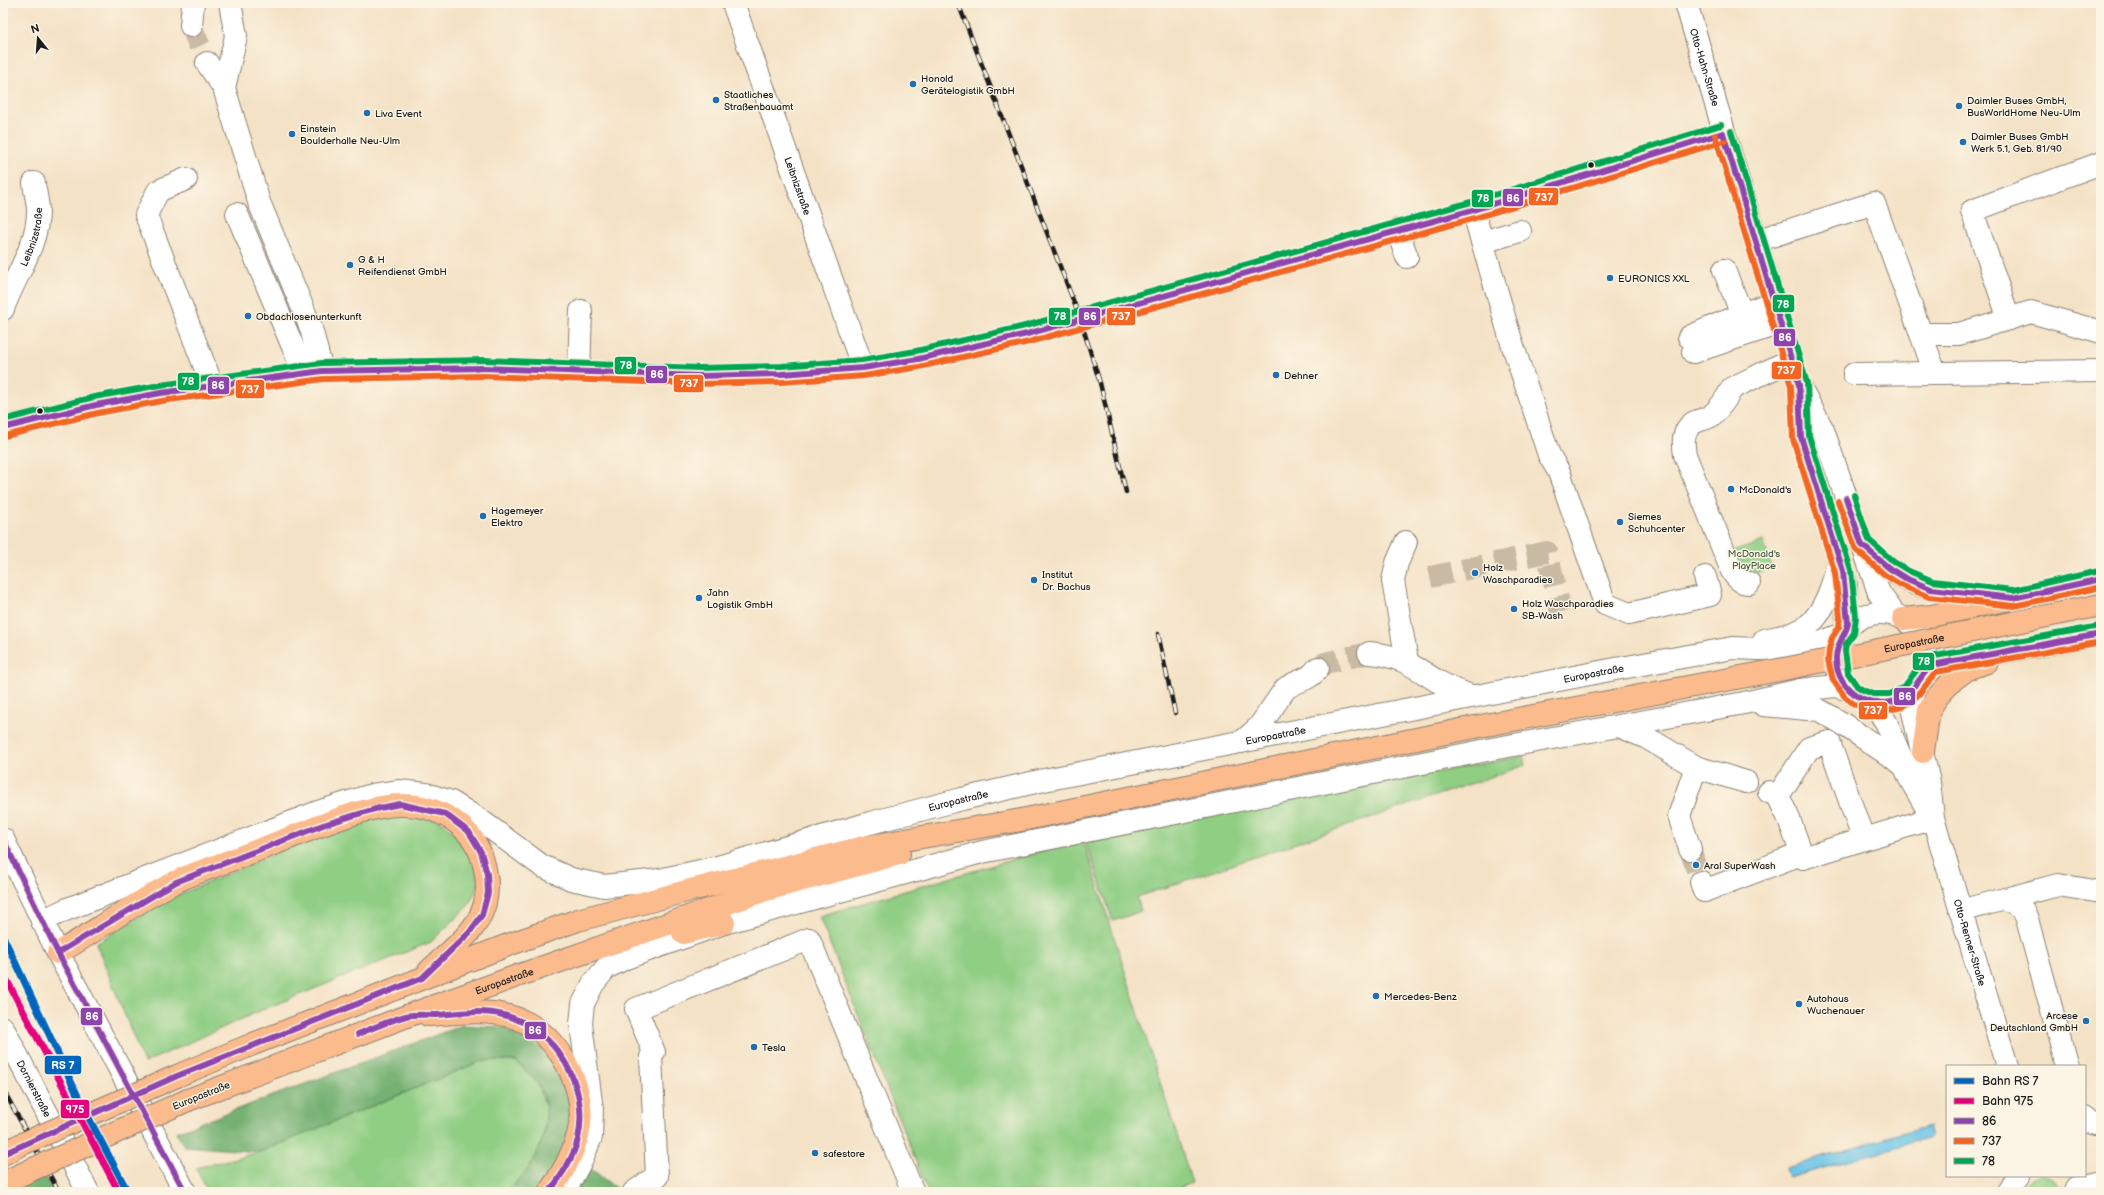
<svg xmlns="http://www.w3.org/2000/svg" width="2104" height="1195" viewBox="0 0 2104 1195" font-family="'Balsamiq Sans',sans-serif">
  <rect width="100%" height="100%" fill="#fcf5e5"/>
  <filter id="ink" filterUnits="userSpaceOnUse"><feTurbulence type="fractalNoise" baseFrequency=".025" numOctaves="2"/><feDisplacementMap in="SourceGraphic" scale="8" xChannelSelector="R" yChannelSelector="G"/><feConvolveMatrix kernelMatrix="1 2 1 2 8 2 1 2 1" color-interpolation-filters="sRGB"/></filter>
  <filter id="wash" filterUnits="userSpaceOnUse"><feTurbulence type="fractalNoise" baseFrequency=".012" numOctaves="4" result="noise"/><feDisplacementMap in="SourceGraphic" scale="16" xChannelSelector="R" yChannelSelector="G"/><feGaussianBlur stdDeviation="0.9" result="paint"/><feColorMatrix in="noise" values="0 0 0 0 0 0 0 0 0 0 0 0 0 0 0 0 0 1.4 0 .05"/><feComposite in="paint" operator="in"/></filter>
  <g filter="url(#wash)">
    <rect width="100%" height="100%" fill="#f4e2c6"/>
    <g fill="#90ce84" stroke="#567550">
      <polygon points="1763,541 1772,567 1742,578 1733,552"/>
      <polygon points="1523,756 1526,765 1137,897 1141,911 1113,921 1085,839"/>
      <polygon points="407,813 443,822 474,856 479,884 468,906 431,942 264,1009 144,1063 96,943 165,901 299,843 363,820"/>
      <polygon points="1083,839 1192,1183 1166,1192 928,1192 819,916"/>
      <polygon points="484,1060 516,1061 538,1084 547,1111 542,1143 532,1166 510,1188 504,1192 208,1192 196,1168 260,1152"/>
      <path d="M2036 1176C2048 1176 2058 1179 2062 1192H2019L2023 1184Z"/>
    </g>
    <g fill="#74b172" stroke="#486647">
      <path d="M463 1025 513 1028 550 1055 568 1091 571 1125 561 1156 538 1192H504C536 1173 559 1118 538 1084 533 1076 523 1068 516 1061L484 1060 260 1152 184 1146 176 1132Z"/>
      <polygon points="590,1168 617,1189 615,1192 575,1192"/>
      <polygon points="42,1171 54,1192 3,1192"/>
    </g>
    <polygon fill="#68c3e6" stroke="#427081" points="1928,1126 1931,1137 1789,1178 1786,1168"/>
  </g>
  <g filter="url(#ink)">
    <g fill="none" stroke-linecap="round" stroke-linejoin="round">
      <g stroke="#c9baa4" stroke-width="22" stroke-dasharray="22 11" stroke-linecap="butt">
        <polyline points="191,26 207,63"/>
        <polyline points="1430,577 1547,552 1561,612"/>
        <polyline points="1318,668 1325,663 1369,653"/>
        <polyline points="1690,849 1701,882"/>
      </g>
      <g stroke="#887f71" stroke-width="24">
        <g id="minor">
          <polyline points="230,3 236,36 224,88 259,202 311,328 322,371"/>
          <path id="s1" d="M733 3 863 368"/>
          <path id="s2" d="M1686 3 1799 385 1823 430 1879 593 1895 615"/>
          <polyline points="191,26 193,3"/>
          <polyline points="207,63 224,88"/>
          <polyline points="186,179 158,191 146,215 212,385"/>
          <polyline points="1473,210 1510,337 1549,455 1559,472 1605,604 1629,614 1710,595 1705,577"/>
          <polyline points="237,214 304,373"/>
          <polyline points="1397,230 1407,257"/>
          <polyline points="1756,241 1874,203 1935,373"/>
          <polyline points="1482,242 1520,231"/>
          <polyline points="1724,270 1742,314 1774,302"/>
          <path id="s3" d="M3 309C14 277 38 246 38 211 38 202 35 192 34 183"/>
          <polyline points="2009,319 1972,211 2101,163"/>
          <polyline points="1921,334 1959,334 2031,312 2101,332"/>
          <polyline points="1689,337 1742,314"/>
          <polyline points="1693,352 1780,323"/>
          <polyline points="579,371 581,311"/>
          <polyline points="1854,374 2101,371"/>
          <polyline points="1799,391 1801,437 1843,571 1846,585 1847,628"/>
          <polyline points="3,428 96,405 161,393 322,371 484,368 700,376 781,374 863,368 918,359 1027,334 1473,210 1723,133"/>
          <polyline points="1406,542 1397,563 1393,581 1407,661"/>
          <path d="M1749 583C1741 583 1736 578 1732 571L1685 455C1683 443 1682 431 1693 423 1698 420 1706 419 1711 416 1719 409 1727 398 1732 388L1791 360"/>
          <circle cx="1881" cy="658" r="45"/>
          <path d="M1764 640C1777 637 1795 635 1806 627 1824 614 1835 581 1838 560"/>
          <path d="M1369 653C1399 655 1413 666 1437 681 1448 687 1460 692 1471 696"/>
          <path id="s4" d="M1912 691 1913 712 1929 782 1933 818 2007 1066"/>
          <polyline points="1872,702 1886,722 1910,779 1929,812"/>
          <polyline points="1763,705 1819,710 1840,722 1905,766"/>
          <polyline points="1619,726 1647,738 1696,767 1746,782"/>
          <path d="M1242 742 1259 727 1285 689C1298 679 1308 682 1318 668"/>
          <polyline points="1769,792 1778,796 1789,819 1803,858 1933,818"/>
          <polyline points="1778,796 1809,748 1829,742 1863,838"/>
          <polyline points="3,839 58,953 185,1192"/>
          <polyline points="1690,849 1679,816 1696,767"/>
          <polyline points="1701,882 1704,891 1801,854"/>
          <path d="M2005 900C2017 904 2023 907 2027 919L2067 1066"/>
          <polyline points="1960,911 2058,885 2101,892"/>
          <path id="s5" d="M42 921 65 910 318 812 372 795 400 791 426 794 451 802 480 820 542 866 571 879 604 886 659 880 714 868 870 823 962 799 1044 780 1610 670 1733 648 1782 650 1822 642 1843 634"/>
          <path id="s6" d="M3 1028 88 1192"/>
          <polyline points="2085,1117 2092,1123 2101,1125"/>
          <polyline points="2076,1188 2101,1182"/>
          <polyline points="564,1192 581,1161 591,1137 592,1110 581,1024 583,1004 593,984 606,968 626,958 724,923 982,852 1492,749 1744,703 1800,690 1835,686 1849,690"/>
          <polyline points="634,1192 657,1176 651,1057 654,1052 636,1009 809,939 913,1192"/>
          <polyline points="2009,1192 2018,1176"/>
        </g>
      </g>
      <g stroke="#887f71" stroke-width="24">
        <g id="highway">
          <path d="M1862 545C1881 564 1905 583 1931 589 1952 593 1975 594 1996 596"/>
          <polyline points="1903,619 1932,616 2101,579"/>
          <polyline points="1924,671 1932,665 1944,662 2034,647 2101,634"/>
          <polyline points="1923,752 1929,710 1937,697 1953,680 1969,668 1987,662"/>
          <polyline points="683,933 724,923"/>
          <path d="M58 953C97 930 135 903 175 882 187 876 202 871 215 866 243 856 271 845 299 834 327 823 370 805 400 805 437 804 473 825 483 861 499 916 465 937 429 971"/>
          <path d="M428 1015C460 1013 498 1007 527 1023 563 1042 589 1095 578 1135 572 1156 562 1175 549 1192"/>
          <polyline points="177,1076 253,1044 508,945 578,920 691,890 864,847 1021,820 1475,727"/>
          <path id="s7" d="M188 1100 407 1016 517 976 763 891 899 854"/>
          <polyline points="3,1154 20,1145"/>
          <polyline points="3,1183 31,1170"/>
        </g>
      </g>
      <use href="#minor" stroke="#fff" stroke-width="22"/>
      <use href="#highway" stroke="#fbbb8d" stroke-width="22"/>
      <g stroke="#1c1c1c" stroke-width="4.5">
        <g id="rail">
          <polyline points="958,3 1080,318 1100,383 1126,492"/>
          <polyline points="1158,634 1175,713"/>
          <polyline points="3,1089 59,1192"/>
        </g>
      </g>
      <use href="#rail" stroke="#fcf5e5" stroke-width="3" stroke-dasharray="9" stroke-linecap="butt"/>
      <g stroke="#887f71" stroke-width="24" stroke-linecap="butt">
        <g id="highway-bridge">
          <path id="s8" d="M1475 727 1789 668 2101 605"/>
          <polyline points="20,1145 177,1076"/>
          <polyline points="31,1170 188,1100"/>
        </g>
      </g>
      <use href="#highway-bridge" stroke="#fbbb8d" stroke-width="22"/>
      <g stroke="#fcf5e5" stroke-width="9">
        <g id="bus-1">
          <path d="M1723 133 1799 385 1801 437 1843 571 1848 624C1845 636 1836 644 1836 658 1836 692 1874 714 1904 697 1916 689 1921 674 1932 665L2101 634"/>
          <polyline points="3,428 96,405 161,393 322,371 484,368 700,376 781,374 863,368 918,359 1027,334 1473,210 1723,133"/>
          <polyline points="1846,498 1862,545 1889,568 1905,578 1931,589 2013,598 2101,579"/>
          <polyline points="3,839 58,953 185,1192"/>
          <path d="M358 1034C374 1028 390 1020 406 1016 415 1014 424 1015 433 1015 456 1014 480 1009 503 1015 556 1028 590 1086 578 1139 573 1159 561 1176 549 1192"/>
          <polyline points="3,1154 177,1076 422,978 469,933 482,915 488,893 487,874 481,852 469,832 445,814 400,804 375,809 323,825 176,882 58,953"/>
        </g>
      </g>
      <g stroke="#fcf5e5" stroke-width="9">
        <g id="bus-2">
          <polyline points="1715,135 1791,386 1793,439 1835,573 1840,617 1839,627 1832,638 1829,649 1828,660 1833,680 1845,697 1854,704 1870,710 1882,711 1898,708 1910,702 1919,694 1936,672 2101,642"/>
          <polyline points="5,436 98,413 162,401 323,379 484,376 700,384 782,382 864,376 919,367 1029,342 1475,218 1725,141"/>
          <polyline points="1838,501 1856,550 1885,575 1901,585 1929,597 2014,606 2101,587"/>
        </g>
      </g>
      <g stroke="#fcf5e5" stroke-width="9">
        <g id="bus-3">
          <polyline points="1731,131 1807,383 1809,436 1851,570 1856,617 1854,633 1846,644 1845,651 1848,673 1857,686 1863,690 1873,694 1889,694 1904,687 1922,663 1930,657 2100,626"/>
          <polyline points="3,420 94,397 160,385 322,363 484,360 700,368 781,366 862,360 916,351 1025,326 1471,202 1721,125"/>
          <polyline points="1854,495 1869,540 1894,562 1909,571 1933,581 2013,590 2099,571"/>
        </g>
      </g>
      <use href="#bus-1" stroke="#8e44ad" stroke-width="6"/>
      <use href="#bus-2" stroke="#f26522" stroke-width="6"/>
      <use href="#bus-3" stroke="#00a651" stroke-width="6"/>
      <g stroke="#fcf5e5" stroke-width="10">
        <polyline id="rail-1" points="3,936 83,1107 128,1192"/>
      </g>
      <g stroke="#fcf5e5" stroke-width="10">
        <polyline id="rail-2" points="3,973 119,1192"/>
      </g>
      <use href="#rail-1" stroke="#0065bd" stroke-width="7"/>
      <use href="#rail-2" stroke="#e5007d" stroke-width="7"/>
    </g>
  </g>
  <g fill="#1f6fb2" stroke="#fcf5e5" stroke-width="1.5">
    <circle cx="913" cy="84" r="4"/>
    <circle cx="716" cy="100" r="4"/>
    <circle cx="1959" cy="106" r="4"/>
    <circle cx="367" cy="113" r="4"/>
    <circle cx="292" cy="134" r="4"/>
    <circle cx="1963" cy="142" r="4"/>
    <circle cx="350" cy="265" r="4"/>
    <circle cx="1610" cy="278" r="4"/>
    <circle cx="248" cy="316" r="4"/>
    <circle cx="1276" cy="375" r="4"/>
    <circle cx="1731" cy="489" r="4"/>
    <circle cx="483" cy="516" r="4"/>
    <circle cx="1620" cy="522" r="4"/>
    <circle cx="1475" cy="573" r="4"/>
    <circle cx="1034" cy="580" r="4"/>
    <circle cx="699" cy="598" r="4"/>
    <circle cx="1514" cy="609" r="4"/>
    <circle cx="1696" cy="865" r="4"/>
    <circle cx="1376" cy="996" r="4"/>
    <circle cx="1799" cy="1004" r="4"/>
    <circle cx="2086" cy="1021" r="4"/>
    <circle cx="754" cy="1047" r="4"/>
    <circle cx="815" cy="1153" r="4"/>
  </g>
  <g fill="#1c1c1c" stroke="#fcf5e5" stroke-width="1.5">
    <circle cx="1591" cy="165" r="3.5"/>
    <circle cx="40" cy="411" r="3.5"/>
  </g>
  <g text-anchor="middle" stroke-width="3" stroke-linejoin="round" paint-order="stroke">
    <g font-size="10" fill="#1c1c1c" stroke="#fcf5e5">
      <text dy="4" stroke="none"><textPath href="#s2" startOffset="67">Otto-Hahn-Straße</textPath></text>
      <text dy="4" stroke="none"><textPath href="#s1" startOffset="194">Leibnizstraße</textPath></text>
      <text dy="4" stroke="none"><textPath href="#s3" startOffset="78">Leibnizstraße</textPath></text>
      <text dy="4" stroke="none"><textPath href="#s8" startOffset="447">Europastraße</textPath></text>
      <text dy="4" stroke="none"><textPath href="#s5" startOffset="1624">Europastraße</textPath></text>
      <text dy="4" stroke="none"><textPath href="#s5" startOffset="1300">Europastraße</textPath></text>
      <text dy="4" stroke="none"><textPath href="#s5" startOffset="976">Europastraße</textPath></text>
      <text dy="4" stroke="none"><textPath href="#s4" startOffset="259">Otto-Renner-Straße</textPath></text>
      <text dy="4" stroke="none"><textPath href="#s7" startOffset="338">Europastraße</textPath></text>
      <text dy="4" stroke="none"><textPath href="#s6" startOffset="68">Dornierstraße</textPath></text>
      <text transform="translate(201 1095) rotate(-22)" y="4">Europastraße</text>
    </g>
    <g font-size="10" fill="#1c1c1c" stroke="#fcf5e5" text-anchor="start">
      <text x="921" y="82">Honold<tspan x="921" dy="12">Gerätelogistik GmbH</tspan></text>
      <text x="724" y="98">Staatliches<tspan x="724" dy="12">Straßenbauamt</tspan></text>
      <text x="1967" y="104">Daimler Buses GmbH,<tspan x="1967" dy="12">BusWorldHome Neu-Ulm</tspan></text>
      <text x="375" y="117">Liva Event</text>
      <text x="300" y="132">Einstein<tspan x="300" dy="12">Boulderhalle Neu-Ulm</tspan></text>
      <text x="1971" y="140">Daimler Buses GmbH<tspan x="1971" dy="12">Werk 5.1, Geb. 81/90</tspan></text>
      <text x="358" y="263">G &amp; H<tspan x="358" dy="12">Reifendienst GmbH</tspan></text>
      <text x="1618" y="282">EURONICS XXL</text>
      <text x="256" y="320">Obdachlosenunterkunft</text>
      <text x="1284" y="379">Dehner</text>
      <text x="1739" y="493">McDonald's</text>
      <text x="491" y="514">Hagemeyer<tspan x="491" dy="12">Elektro</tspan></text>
      <text x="1628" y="520">Siemes<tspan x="1628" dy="12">Schuhcenter</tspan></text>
      <text x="1483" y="571">Holz<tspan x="1483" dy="12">Waschparadies</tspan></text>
      <text x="1042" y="578">Institut<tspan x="1042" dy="12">Dr. Bachus</tspan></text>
      <text x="707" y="596">Jahn<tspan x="707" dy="12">Logistik GmbH</tspan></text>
      <text x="1522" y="607">Holz Waschparadies<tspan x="1522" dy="12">SB-Wash</tspan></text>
      <text x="1704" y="869">Aral SuperWash</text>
      <text x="1384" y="1000">Mercedes-Benz</text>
      <text x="1807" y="1002">Autohaus<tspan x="1807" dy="12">Wuchenauer</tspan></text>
      <text x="2078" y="1019" text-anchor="end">Arcese<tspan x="2078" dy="12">Deutschland GmbH</tspan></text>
      <text x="762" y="1051">Tesla</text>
      <text x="823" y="1157">safestore</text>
    </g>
    <g font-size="10" fill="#455a40" stroke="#fcf5e5">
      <text x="1754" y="557">McDonald's<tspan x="1754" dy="12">PlayPlace</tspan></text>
    </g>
  </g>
  <g stroke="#fcf5e5" stroke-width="1.5">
    <rect x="1528" y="187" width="31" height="19" rx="4" fill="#f26522"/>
    <rect x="1502" y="188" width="22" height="19" rx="4" fill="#8e44ad"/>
    <rect x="1471" y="189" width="23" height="19" rx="4" fill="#00a651"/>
    <rect x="1772" y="294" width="23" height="19" rx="4" fill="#00a651"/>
    <rect x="1048" y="307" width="23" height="19" rx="4" fill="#00a651"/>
    <rect x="1106" y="307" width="30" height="19" rx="4" fill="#f26522"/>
    <rect x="1078" y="307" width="23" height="19" rx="4" fill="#8e44ad"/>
    <rect x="1773" y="328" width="23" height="19" rx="4" fill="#8e44ad"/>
    <rect x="614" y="356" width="23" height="19" rx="4" fill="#00a651"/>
    <rect x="1771" y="361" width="31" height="19" rx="4" fill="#f26522"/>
    <rect x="645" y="365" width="23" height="19" rx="4" fill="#8e44ad"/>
    <rect x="177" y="372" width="23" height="19" rx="4" fill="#00a651"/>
    <rect x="673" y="374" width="31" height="19" rx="4" fill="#f26522"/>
    <rect x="207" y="376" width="23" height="19" rx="4" fill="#8e44ad"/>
    <rect x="235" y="379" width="30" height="20" rx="4" fill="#f26522"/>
    <rect x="1912" y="652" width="23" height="19" rx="4" fill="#00a651"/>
    <rect x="1893" y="687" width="23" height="19" rx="4" fill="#8e44ad"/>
    <rect x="1858" y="701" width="30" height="19" rx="4" fill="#f26522"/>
    <rect x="80" y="1007" width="23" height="19" rx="4" fill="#8e44ad"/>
    <rect x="524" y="1021" width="23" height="19" rx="4" fill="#8e44ad"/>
    <rect x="44" y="1055" width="38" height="20" rx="4" fill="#0065bd"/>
    <rect x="60" y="1099" width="30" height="20" rx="4" fill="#e5007d"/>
  </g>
  <g font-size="11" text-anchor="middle" font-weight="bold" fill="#fff">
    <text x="1544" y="201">737</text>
    <text x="1513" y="202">86</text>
    <text x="1483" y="202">78</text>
    <text x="1783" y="308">78</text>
    <text x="1060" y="320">78</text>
    <text x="1121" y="320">737</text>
    <text x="1090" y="320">86</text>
    <text x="1785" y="341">86</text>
    <text x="626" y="369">78</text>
    <text x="1786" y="374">737</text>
    <text x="657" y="378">86</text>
    <text x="188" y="385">78</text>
    <text x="689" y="387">737</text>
    <text x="218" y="389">86</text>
    <text x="250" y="393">737</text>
    <text x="1924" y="665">78</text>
    <text x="1905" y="700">86</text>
    <text x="1873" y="714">737</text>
    <text x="92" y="1020">86</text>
    <text x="535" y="1034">86</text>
    <text x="63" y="1069">RS 7</text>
    <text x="75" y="1113">975</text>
  </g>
  <rect width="2104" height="1195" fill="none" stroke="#fcf5e5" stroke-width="16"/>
  <rect x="1946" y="1065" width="140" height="112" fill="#fcf5e5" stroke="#a29e95"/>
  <rect x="1954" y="1078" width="20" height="6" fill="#0065bd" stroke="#a29e95"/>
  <text x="1982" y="1085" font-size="12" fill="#1c1c1c">Bahn RS 7</text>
  <rect x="1954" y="1098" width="20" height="6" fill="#e5007d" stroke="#a29e95"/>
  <text x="1982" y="1105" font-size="12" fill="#1c1c1c">Bahn 975</text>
  <rect x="1954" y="1118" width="20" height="6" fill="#8e44ad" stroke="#a29e95"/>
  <text x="1982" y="1125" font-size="12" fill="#1c1c1c">86</text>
  <rect x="1954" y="1138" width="20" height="6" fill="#f26522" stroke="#a29e95"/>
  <text x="1982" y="1145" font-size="12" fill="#1c1c1c">737</text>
  <rect x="1954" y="1158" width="20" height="6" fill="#00a651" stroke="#a29e95"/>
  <text x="1982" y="1165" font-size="12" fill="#1c1c1c">78</text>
  <g transform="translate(38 38) rotate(343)" stroke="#fcf5e5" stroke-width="3" paint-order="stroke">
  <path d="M0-3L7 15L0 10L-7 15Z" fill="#1c1c1c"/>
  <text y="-6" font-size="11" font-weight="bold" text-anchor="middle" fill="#1c1c1c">N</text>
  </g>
</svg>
